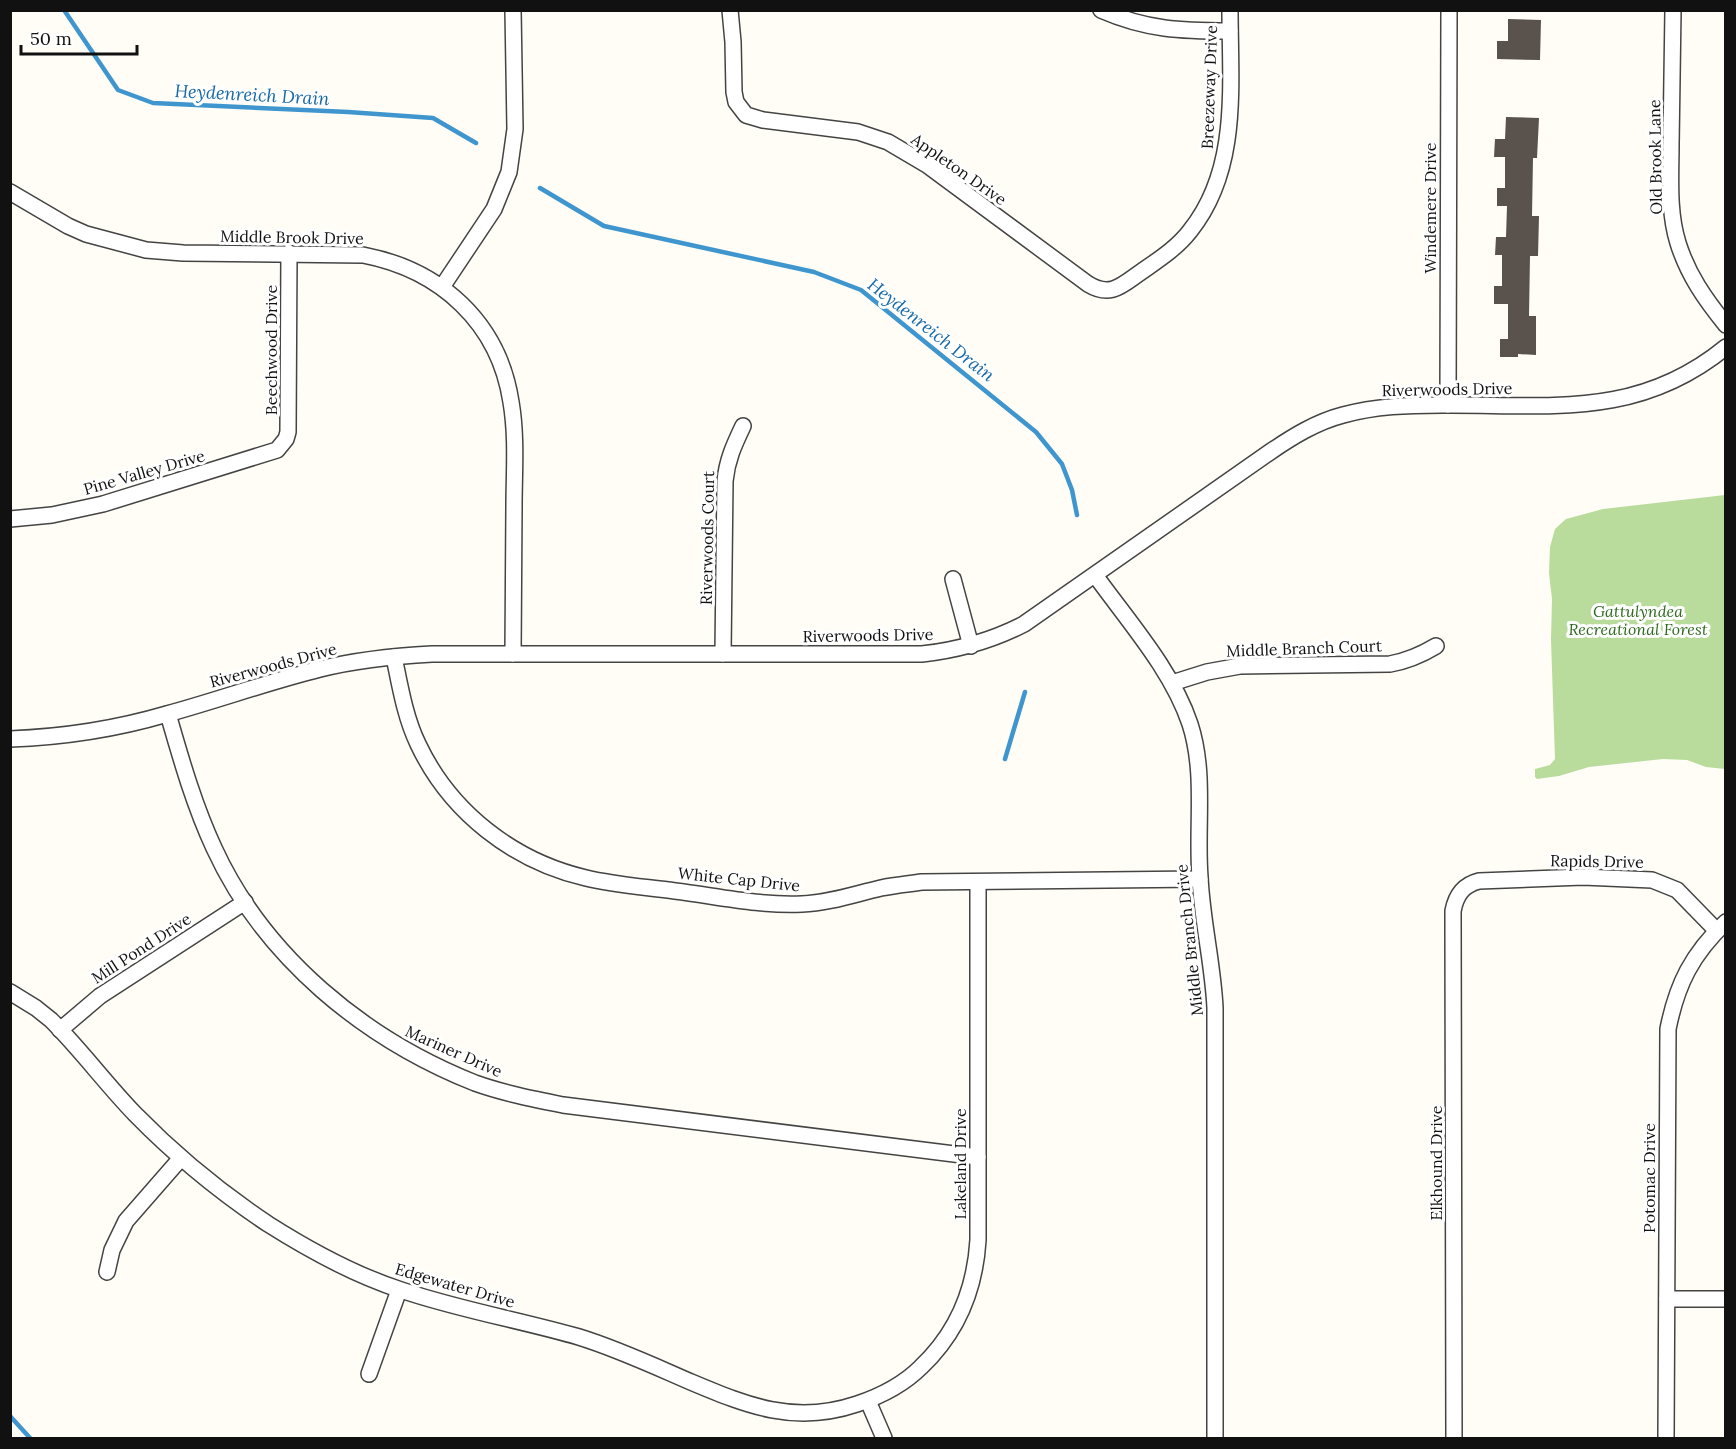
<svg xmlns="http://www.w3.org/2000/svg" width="1736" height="1449" viewBox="0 0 1736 1449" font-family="Lora,serif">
  <rect width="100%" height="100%" fill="#fffdf5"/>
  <polygon fill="#b9dc9c" points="1725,495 1725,769 1706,767 1687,760 1663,759 1589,767 1559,776 1537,779 1535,777 1535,769 1550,765 1555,759 1551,640 1552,599 1549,573 1550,547 1555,529 1566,519 1603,509"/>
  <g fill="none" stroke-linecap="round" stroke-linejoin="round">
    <g stroke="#3f96cf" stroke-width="4.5">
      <polyline points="64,10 118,90 153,103 348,112 433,118 476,143"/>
      <polyline points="540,188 604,226 814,272 861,290 1036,432 1062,464 1072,490 1077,515"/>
      <polyline points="1005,759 1025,692"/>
      <polyline points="10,1416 30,1438"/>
    </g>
  </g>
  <g fill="#5a524d">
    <polygon points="1508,19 1541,20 1540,60 1497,59 1497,41 1508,41"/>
    <polygon points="1506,117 1539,118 1537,158 1533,158 1532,216 1539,216 1538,256 1530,256 1529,316 1536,316 1536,355 1518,354 1518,357 1500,357 1500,339 1508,339 1508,304 1494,304 1494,286 1502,286 1502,255 1495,255 1496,237 1506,237 1507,206 1497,206 1497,188 1505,188 1505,157 1494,157 1495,139 1505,139"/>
  </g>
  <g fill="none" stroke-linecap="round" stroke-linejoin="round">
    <g stroke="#444" stroke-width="18">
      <g id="street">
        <path d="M730 10 733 42 734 92 736 102 746 115 763 120 858 132 888 142 927 165 1088 284C1111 298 1122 285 1141 272 1158 260 1177 248 1190 231 1240 169 1230 85 1230 10"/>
        <path d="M1101 10C1147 30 1181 31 1230 31"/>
        <path d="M1673 10C1672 55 1672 99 1671 143 1671 176 1668 211 1678 243 1688 275 1705 299 1726 325"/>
        <path d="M10 192 68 226 86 234 146 250 183 253 363 255C441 270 499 323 511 402 517 437 514 473 514 507 514 556 513 605 513 654"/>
        <polyline points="442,287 494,209 509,172 515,129 513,10"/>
        <polyline points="1448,405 1449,10"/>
        <polyline points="10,519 52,515 103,504 277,450 286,439 288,432 289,253"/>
        <path d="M1095 575C1128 621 1172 670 1190 724 1206 773 1196 827 1200 877 1202 921 1213 964 1215 1008V1438"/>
        <polyline points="953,579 971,646"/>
        <path d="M723 654 725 481C727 460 734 445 743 426"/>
        <path d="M394 657C400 686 405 717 418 744 450 812 513 861 586 878 615 885 646 887 675 891 716 896 760 906 802 904 829 903 855 894 881 888 895 885 908 884 922 882L1200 879"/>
        <path d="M1172 683 1207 672 1240 666 1390 664C1407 661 1421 655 1436 646"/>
        <path d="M168 714C181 759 194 805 214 848 264 957 364 1039 475 1083 503 1093 533 1099 563 1105L978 1157"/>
        <path d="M10 739C64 737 116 729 167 714 218 700 268 682 320 669 356 660 395 656 432 654H922C958 650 991 641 1024 624L1270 452C1292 437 1316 422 1343 415 1376 406 1408 405 1442 405 1548 404 1637 420 1726 347"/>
        <path d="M10 992 36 1008 51 1020C81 1050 106 1084 135 1114 176 1156 220 1192 268 1224 309 1250 355 1275 401 1290 460 1310 520 1320 579 1337 618 1349 654 1366 691 1382 748 1406 795 1425 857 1404 881 1396 903 1385 921 1367 958 1332 975 1290 978 1240V882"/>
        <polyline points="60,1030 100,996 245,902"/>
        <polyline points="107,1272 112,1250 126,1221 181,1158"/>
        <polyline points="1667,1299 1726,1299"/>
        <polyline points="369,1374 399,1290"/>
        <polyline points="868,1401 884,1438"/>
        <path d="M1454 1438 1453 911C1456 895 1463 885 1479 881L1583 877 1652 880 1677 890 1716 930"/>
        <path d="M1666 1438 1668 1029C1677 984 1692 954 1726 922"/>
      </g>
    </g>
    <use href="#street" stroke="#fff" stroke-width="15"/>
  </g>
  <g text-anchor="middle" stroke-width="6" stroke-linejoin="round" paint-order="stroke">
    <g font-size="16" fill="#111" stroke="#fff">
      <text transform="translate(1209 87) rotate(-88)" y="6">Breezeway Drive</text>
      <text transform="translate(1655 157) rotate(-91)" y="6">Old Brook Lane</text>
      <text transform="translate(959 169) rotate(35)" y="6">Appleton Drive</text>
      <text transform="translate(1430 208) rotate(-90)" y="6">Windemere Drive</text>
      <text transform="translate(292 237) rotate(1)" y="6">Middle Brook Drive</text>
      <text transform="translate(271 350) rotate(-90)" y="6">Beechwood Drive</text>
      <text transform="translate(1447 389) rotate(-1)" y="6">Riverwoods Drive</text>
      <text transform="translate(144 472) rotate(-16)" y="6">Pine Valley Drive</text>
      <text transform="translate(707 538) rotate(-89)" y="6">Riverwoods Court</text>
      <text transform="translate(868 635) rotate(-1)" y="6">Riverwoods Drive</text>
      <text transform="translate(1304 648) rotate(-2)" y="6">Middle Branch Court</text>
      <text transform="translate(273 665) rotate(-15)" y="6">Riverwoods Drive</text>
      <text transform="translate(1597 861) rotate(1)" y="6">Rapids Drive</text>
      <text transform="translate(739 879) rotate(6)" y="6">White Cap Drive</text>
      <text transform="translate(1189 940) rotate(-96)" y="6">Middle Branch Drive</text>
      <text transform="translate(141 948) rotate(-33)" y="6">Mill Pond Drive</text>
      <text transform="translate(454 1051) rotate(24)" y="6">Mariner Drive</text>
      <text transform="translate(1436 1163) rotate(-90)" y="6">Elkhound Drive</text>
      <text transform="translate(960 1164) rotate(-90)" y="6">Lakeland Drive</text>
      <text transform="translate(1649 1178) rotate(-90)" y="6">Potomac Drive</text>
      <text transform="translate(455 1285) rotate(16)" y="6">Edgewater Drive</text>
    </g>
    <g font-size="16" font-style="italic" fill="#2f6b1f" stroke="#fff">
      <text x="1638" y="617">Gattulyndea<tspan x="1638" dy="18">Recreational Forest</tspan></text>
    </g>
    <g font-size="18" font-style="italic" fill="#1768a6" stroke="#fff">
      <text transform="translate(252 95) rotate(3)" y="6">Heydenreich Drain</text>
      <text transform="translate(931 330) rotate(38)" y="6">Heydenreich Drain</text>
    </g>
  </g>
  <rect width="1736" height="1449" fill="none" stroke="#111111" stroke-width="24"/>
  <path d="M21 45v9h116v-9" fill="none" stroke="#111111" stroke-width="3"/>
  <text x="30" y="45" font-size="18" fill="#111111" stroke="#ffffff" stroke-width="4.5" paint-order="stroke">50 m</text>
</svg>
